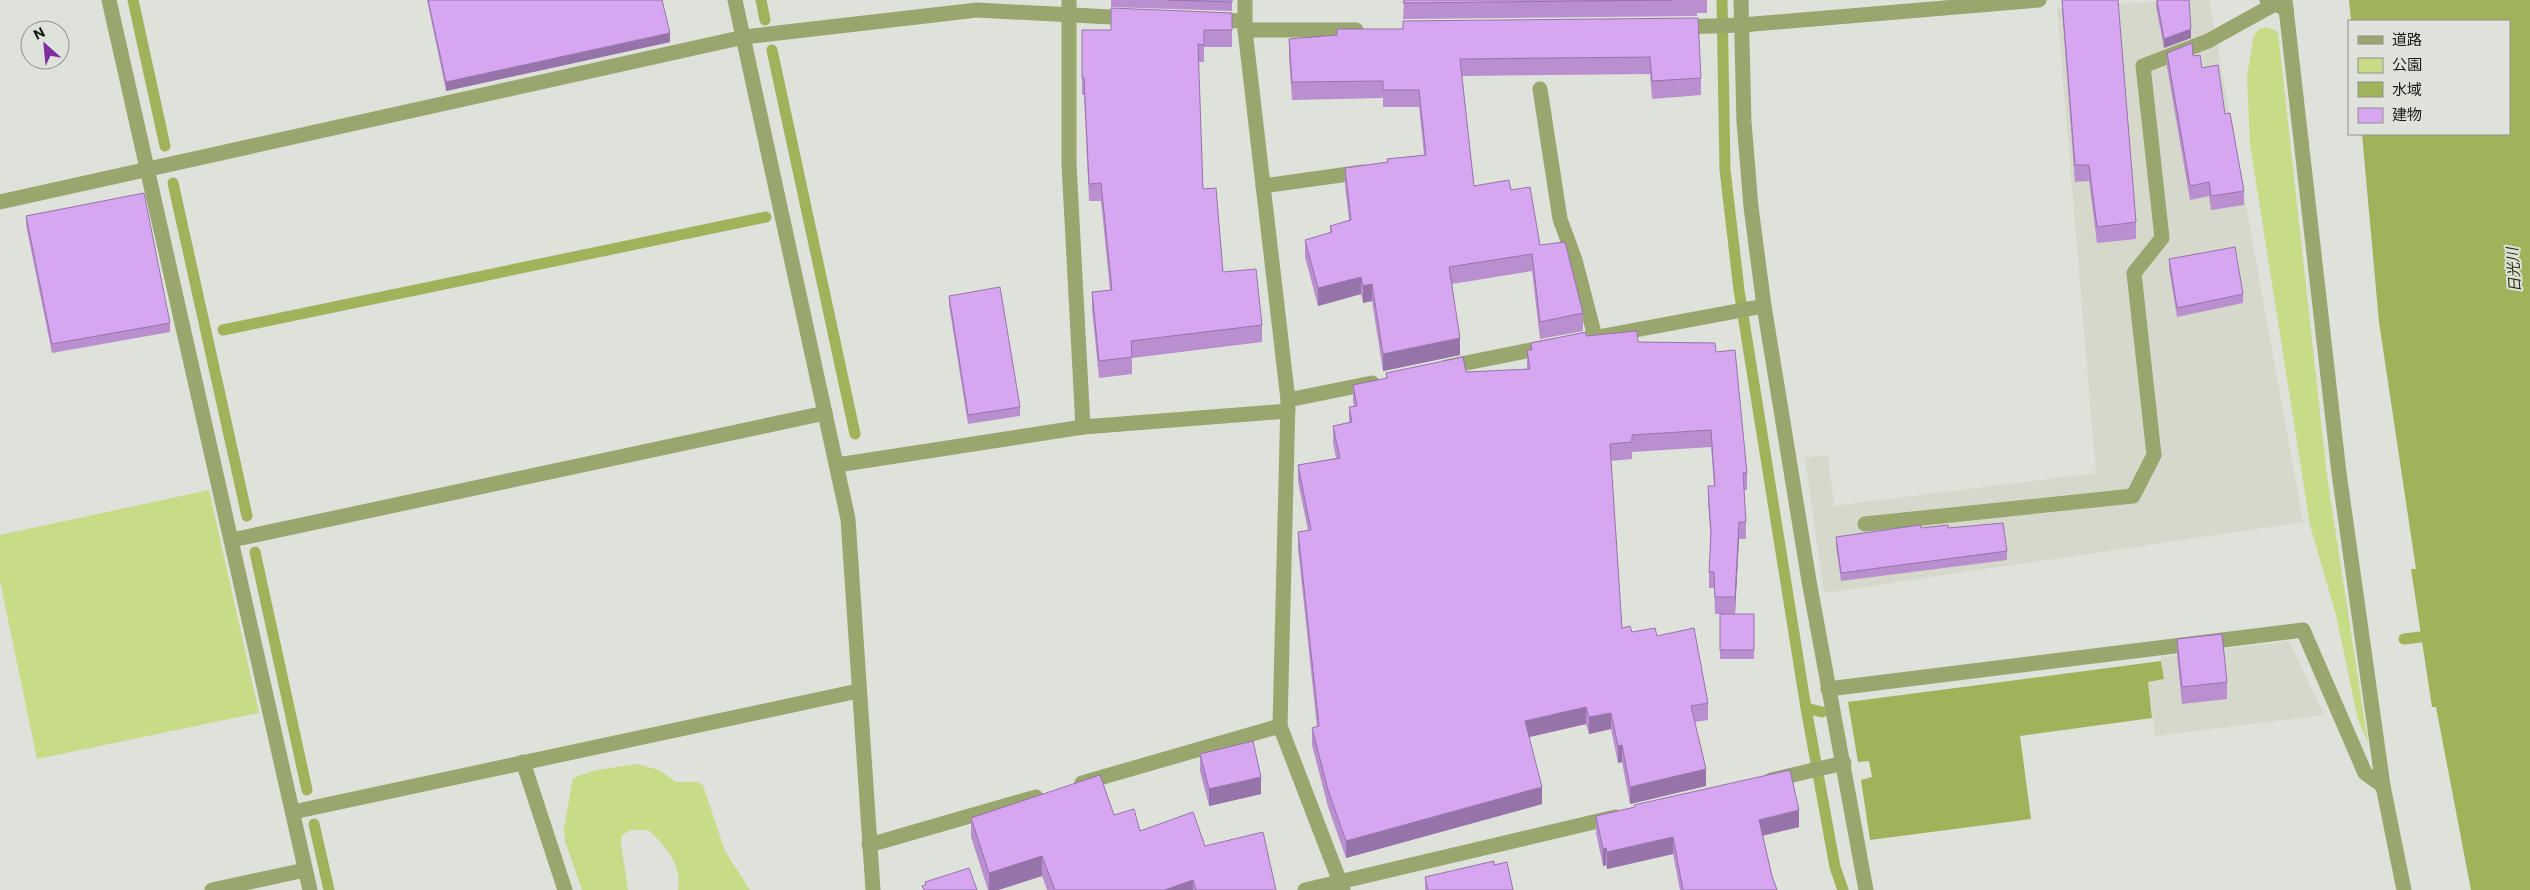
<svg xmlns="http://www.w3.org/2000/svg" width="2530" height="890" viewBox="0 0 2530 890" font-family="Commissioner,'Noto Sans JP',sans-serif">
  <rect width="100%" height="100%" fill="#dfe1db"/>
  <g fill="#d5d8cb">
    <polygon points="2174,0 2209,0 2303,522 1824,593 1805,458 1828,455 1834,506 2096,473 2057,8"/>
    <polygon points="2289,641 2324,715 2155,736 2148,681 2163,679 2161,657"/>
  </g>
  <g fill="#c8db87">
    <polygon points="2267,27 2278,32 2327,476 2368,743 2358,720 2336,615 2310,525 2250,144 2247,76 2254,35 2259,29"/>
    <polygon points="209,490 259,713 37,759 0,581 0,535"/>
    <path d="M637 764 659 770 676 782H697L703 785 725 851 750 890H678C683 865 665 845 648 830H631L622 835 621 844 628 890H582L565 841 564 828 573 778 596 770Z"/>
  </g>
  <g fill="#a0b35a">
    <polygon points="2349,0 2530,0 2530,890 2471,890 2436,707 2432,707 2411,569 2416,569 2379,322 2362,134 2509,134 2509,21 2351,21"/>
    <polygon points="2161,661 2164,679 2148,682 2152,718 2020,736 2031,819 1870,840 1861,780 1872,777 1869,761 1858,762 1848,702"/>
  </g>
  <g fill="none" stroke-linecap="round" stroke-linejoin="round">
    <g stroke="#a0b35a" stroke-width="11">
      <polyline points="133,0 165,146"/>
      <polyline points="761,0 765,20"/>
      <polyline points="1722,0 1725,170 1739,290 1806,708 1835,867 1843,890"/>
      <polyline points="772,50 855,434"/>
      <polyline points="173,183 247,516"/>
      <polyline points="223,330 766,217"/>
      <polyline points="255,552 307,790"/>
      <polyline points="2404,639 2437,635"/>
      <polyline points="1806,708 1822,712"/>
      <polyline points="314,824 329,890"/>
    </g>
    <g stroke="#99a66e" stroke-width="15">
      <polyline points="1540,89 1560,219 1575,260 1595,337"/>
      <polyline points="1263,186 1363,172"/>
      <polyline points="1865,524 2133,496 2154,455 2134,273 2162,238 2143,66 2208,41 2275,4"/>
    </g>
    <g stroke="#99a66e" stroke-width="15">
      <polyline points="109,0 310,890"/>
      <polyline points="735,0 848,519 873,890"/>
      <polyline points="1069,0 1069,164 1083,427"/>
      <polyline points="1245,0 1245,30 1288,400 1280,726 1343,890"/>
      <polyline points="1741,0 1744,122 1751,207 1764,306 1809,581 1866,890"/>
      <polyline points="2267,0 2286,9"/>
      <polyline points="2285,0 2339,473 2383,786 2404,890"/>
      <polyline points="1213,20 1244,21"/>
      <polyline points="1679,27 1742,25 2039,0"/>
      <polyline points="1245,30 1356,30"/>
      <polyline points="0,202 744,37 977,10 1130,18"/>
      <polyline points="1598,337 1764,306"/>
      <polyline points="1446,367 1551,346"/>
      <polyline points="1288,400 1372,383"/>
      <polyline points="837,465 1083,427 1288,411"/>
      <polyline points="232,540 825,413"/>
      <polyline points="1828,689 2303,630 2365,773 2383,786"/>
      <polyline points="523,762 565,890"/>
      <polyline points="1771,780 1844,763"/>
      <polyline points="1082,783 1280,726"/>
      <polyline points="293,812 858,691"/>
      <polyline points="869,845 1036,797"/>
      <polyline points="212,890 305,870"/>
      <polyline points="1305,890 1615,817"/>
    </g>
  </g>
  <g fill="#b98fcf">
    <polygon points="427,0 662,0 670,42 446,91"/>
    <polygon points="1111,0 1232,0 1232,11 1111,7"/>
    <polygon points="1404,0 1707,0 1707,13 1697,13 1697,16 1403,19"/>
    <polygon points="2062,0 2118,0 2136,222 2136,239 2097,243 2089,181 2075,182 2062,10"/>
    <polygon points="2156,0 2191,38 2164,48 2156,7"/>
    <polygon points="1232,13 1232,47 1204,47 1204,62 1198,62 1203,189 1223,272 1262,325 1262,342 1132,358 1132,374 1099,378 1092,309 1092,292 1110,290 1101,201 1089,201 1084,95 1082,95 1082,30 1111,30"/>
    <polygon points="1698,18 1701,78 1701,95 1652,99 1650,74 1462,76 1474,186 1511,190 1540,245 1583,313 1583,331 1540,339 1532,271 1452,284 1460,355 1383,371 1372,301 1363,303 1361,294 1318,306 1305,257 1305,240 1330,233 1330,226 1349,220 1345,185 1345,168 1387,162 1387,159 1424,155 1419,107 1383,107 1383,98 1292,100 1289,57 1289,39 1403,29"/>
    <polygon points="2167,53 2193,56 2202,68 2225,114 2244,191 2244,205 2211,210 2209,196 2190,200 2167,67"/>
    <polygon points="26,216 170,323 170,332 52,353 26,225"/>
    <polygon points="2169,259 2243,294 2243,303 2177,317 2169,268"/>
    <polygon points="949,296 1020,407 1020,416 968,424 949,305"/>
    <polygon points="1586,336 1716,352 1747,473 1747,490 1744,490 1746,522 1746,539 1739,539 1735,614 1715,614 1714,588 1709,588 1709,572 1711,542 1708,503 1708,486 1714,486 1711,447 1632,452 1632,459 1611,461 1622,628 1632,632 1657,636 1708,703 1708,720 1695,722 1706,786 1630,804 1622,762 1618,763 1611,729 1589,734 1586,724 1529,737 1542,804 1346,858 1328,807 1312,745 1312,728 1317,727 1298,548 1298,532 1308,530 1298,482 1298,465 1336,458 1333,443 1333,426 1349,422 1349,407 1354,406 1353,402 1353,385 1386,379 1386,373 1466,372 1527,369 1527,350 1531,350 1531,343"/>
    <polygon points="1921,528 1948,528 2007,551 2007,560 1841,581 1836,546 1836,537"/>
    <rect x="1720" y="614" width="34" height="45"/>
    <polygon points="2177,639 2227,682 2227,699 2182,704 2177,656"/>
    <polygon points="1200,754 1261,794 1209,806 1200,771"/>
    <polygon points="1114,815 1140,831 1205,846 1276,890 1047,890 1042,876 998,890 988,890 971,837 971,818"/>
    <polygon points="1596,816 1799,827 1763,836 1772,876 1777,890 1680,890 1673,854 1607,869 1606,865 1603,866 1596,833"/>
    <polygon points="1494,865 1513,890 1425,890 1425,877"/>
  </g>
  <g fill="#9674a9">
    <polygon points="2191,29 2191,38 2164,48 2164,39"/>
    <polygon points="670,33 670,42 446,91 446,82"/>
    <polygon points="1361,277 1361,294 1318,306 1318,288"/>
    <polygon points="1372,284 1372,301 1363,303 1363,286"/>
    <polygon points="1460,338 1460,355 1383,371 1383,354"/>
    <polygon points="1739,522 1739,539 1735,614 1735,597"/>
    <polygon points="1586,707 1586,724 1525,738 1525,721"/>
    <polygon points="1611,713 1611,729 1589,734 1589,717"/>
    <polygon points="1622,745 1622,762 1618,763 1618,746"/>
    <polygon points="1706,769 1706,786 1630,804 1630,787"/>
    <polygon points="1261,777 1261,794 1209,806 1209,789"/>
    <polygon points="1542,787 1542,804 1346,858 1346,841"/>
    <polygon points="1799,810 1799,827 1759,836 1759,820"/>
    <polygon points="1673,837 1673,854 1607,869 1607,852"/>
    <polygon points="1606,848 1606,865 1603,866 1603,849"/>
    <polygon points="1042,856 1042,876 998,890 989,890 989,873"/>
    <polygon points="1193,880 1193,890 1165,890"/>
  </g>
  <g fill="#d7a6f1" stroke="#9674a9">
    <polygon points="428,0 662,0 670,33 446,82"/>
    <polygon points="1168,0 1232,0 1232,2"/>
    <polygon points="1404,0 1673,0 1403,3"/>
    <polygon points="2062,0 2118,0 2136,222 2097,227 2089,165 2075,165"/>
    <polygon points="2157,0 2189,0 2191,29 2164,39"/>
    <polygon points="1111,8 1232,13 1232,30 1204,30 1204,45 1198,44 1203,189 1216,188 1223,272 1256,269 1262,325 1131,341 1132,357 1099,361 1092,292 1112,290 1101,183 1089,184 1084,78 1082,78 1082,30 1111,30"/>
    <polygon points="1698,18 1701,78 1652,81 1650,57 1460,59 1474,186 1509,180 1511,190 1530,187 1540,245 1565,242 1583,313 1540,322 1532,254 1449,267 1460,338 1383,354 1372,284 1363,286 1361,277 1318,288 1305,240 1332,232 1330,226 1351,220 1345,168 1388,162 1387,159 1426,155 1419,90 1383,90 1383,81 1292,82 1289,39 1337,35 1337,29 1403,29 1403,21"/>
    <polygon points="2192,43 2193,56 2200,55 2202,68 2218,65 2225,114 2230,113 2244,191 2211,196 2209,182 2190,186 2167,53"/>
    <polygon points="144,193 170,323 52,344 26,216"/>
    <polygon points="2235,247 2243,294 2177,308 2169,259"/>
    <polygon points="1000,287 1020,407 968,415 949,296"/>
    <polygon points="1637,331 1638,342 1715,343 1716,352 1735,350 1747,473 1743,473 1746,522 1739,522 1735,597 1715,597 1714,572 1709,572 1711,533 1708,486 1715,486 1711,430 1632,435 1632,442 1610,444 1622,628 1630,626 1632,632 1655,628 1657,636 1694,628 1708,703 1691,706 1706,769 1630,787 1622,745 1618,746 1611,713 1589,717 1586,707 1525,721 1542,787 1346,841 1328,790 1312,728 1319,726 1298,532 1311,530 1298,465 1340,458 1333,426 1352,422 1349,407 1357,406 1353,385 1387,378 1386,373 1463,357 1466,372 1530,369 1527,350 1532,350 1531,343 1586,332 1586,336"/>
    <polygon points="2003,523 2007,551 1841,573 1836,537 1920,525 1921,528 1948,525 1948,528"/>
    <rect x="1720" y="614" width="34" height="36"/>
    <polygon points="2222,634 2227,682 2182,687 2177,639"/>
    <polygon points="1253,741 1261,777 1209,789 1200,754"/>
    <polygon points="1790,770 1799,810 1759,820 1772,876 1777,890 1683,890 1673,837 1607,852 1606,848 1603,849 1596,816 1635,807 1634,805"/>
    <polygon points="1100,775 1114,815 1134,809 1140,831 1193,812 1205,846 1263,832 1276,890 1196,890 1193,880 1165,890 1055,890 1042,856 989,873 971,818"/>
    <polygon points="1494,861 1494,865 1507,862 1513,890 1428,890 1425,877"/>
    <polygon points="969,868 977,890 924,890 922,886 926,885 925,882"/>
  </g>
  <g text-anchor="middle" stroke-width="4" stroke-linejoin="round" paint-order="stroke">
    <g font-size="15" font-style="italic" fill="#272d07" stroke="#dfe1db">
      <text transform="translate(2514 270) rotate(-94)" y="5">日光川</text>
    </g>
  </g>
  <rect x="2348" y="20" width="162" height="115" fill="#dfe1db" stroke="#90928d"/>
  <rect x="2358" y="36" width="25" height="8" fill="#99a66e" stroke="#90928d"/>
  <text x="2392" y="45" font-size="15" fill="#1a1b19">道路</text>
  <rect x="2358" y="58" width="25" height="15" fill="#c8db87" stroke="#90928d"/>
  <text x="2392" y="70" font-size="15" fill="#1a1b19">公園</text>
  <rect x="2358" y="82" width="25" height="15" fill="#a0b35a" stroke="#90928d"/>
  <text x="2392" y="95" font-size="15" fill="#1a1b19">水域</text>
  <rect x="2358" y="108" width="25" height="15" fill="#d7a6f1" stroke="#90928d"/>
  <text x="2392" y="120" font-size="15" fill="#1a1b19">建物</text>
  <g transform="translate(45 45) rotate(333)"><circle r="24" fill="#dfe1db" stroke="#90928d"/>
  <path d="M0-4L9 19L0 12L-9 19Z" fill="#7d2e9f"/>
  <text y="-8" font-size="14" font-weight="bold" text-anchor="middle" fill="#1a1b19">N</text>
  </g>
</svg>
